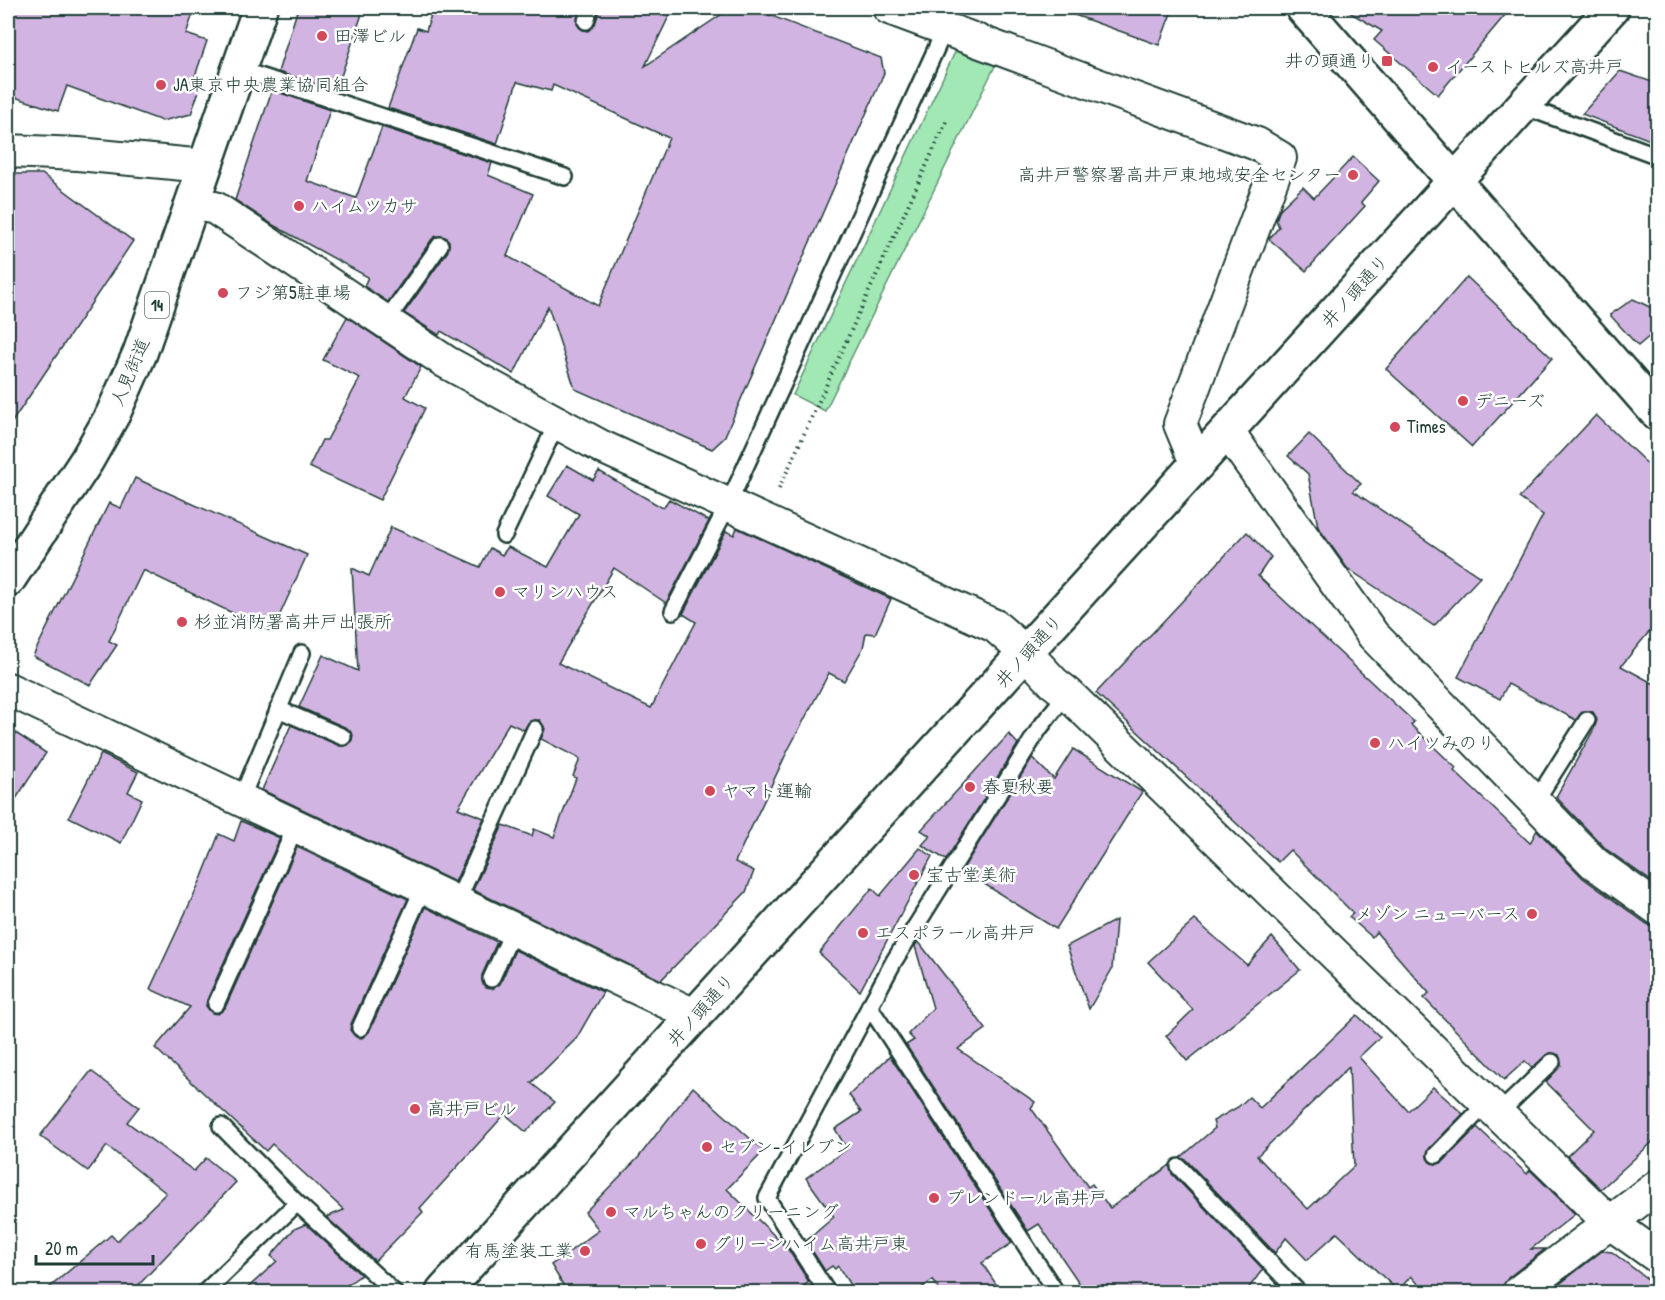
<svg xmlns="http://www.w3.org/2000/svg" width="1665" height="1300" viewBox="0 0 1665 1300" font-family="'Patrick Hand','Klee One',sans-serif">
  <rect width="100%" height="100%" fill="#fff"/>
  <filter id="ink" filterUnits="userSpaceOnUse"><feTurbulence type="fractalNoise" baseFrequency=".0167" numOctaves="2"/><feDisplacementMap in="SourceGraphic" scale="12" xChannelSelector="R" yChannelSelector="G"/><feConvolveMatrix kernelMatrix="1 2 1 2 8 2 1 2 1" color-interpolation-filters="sRGB"/></filter>
  <g filter="url(#ink)">
    <polygon fill="#a1e8b5" stroke="#609274" stroke-width="1.5" points="956,50 996,64 825,411 793,395"/>
    <g fill="#d2b4e2" stroke="#1f3d34" stroke-width="1.5" fill-rule="evenodd">
      <polygon points="8,8 195,8 186,34 207,41 193,82 201,85 191,114 162,121 67,86 58,111 8,95"/>
      <polygon points="298,8 364,8 336,91 278,72"/>
      <polygon points="433,8 580,8 577,24 583,30 588,31 595,24 600,8 673,8 645,66 731,8 751,8 881,58 884,73 724,438 712,449 575,389 548,306 514,374 441,331 439,335 404,313 448,251 449,241 445,237 436,236 432,239 388,302 364,286 368,277 273,225 235,200 272,90 330,110 307,181 356,198 382,127 492,163 488,175 533,194 507,256 598,306 669,138 553,85 551,91 517,82 497,144 388,108 417,28 426,31"/>
      <polygon points="1067,8 1173,8 1159,45 1066,12"/>
      <polygon points="1342,8 1511,8 1438,95 1374,40 1382,31"/>
      <polygon points="1620,71 1658,84 1658,143 1582,114"/>
      <polygon points="1353,157 1379,181 1361,202 1365,206 1306,271 1269,239 1279,227 1276,220 1280,209 1303,187 1314,198"/>
      <polygon points="8,174 42,174 133,241 8,428"/>
      <polygon points="1467,277 1552,358 1472,447 1386,369"/>
      <polygon points="1633,299 1658,311 1658,329 1638,346 1610,315"/>
      <polygon points="347,317 421,367 405,397 425,408 380,500 309,467 322,440 327,440 360,378 323,360"/>
      <polygon points="1596,415 1658,474 1658,621 1621,666 1658,686 1658,886 1606,849 1556,797 1594,729 1597,720 1593,712 1583,711 1576,720 1508,684 1500,699 1458,677 1543,515 1519,498"/>
      <polygon points="1309,434 1361,484 1353,491 1480,577 1434,626 1347,568 1318,527 1308,474 1288,456"/>
      <polygon points="567,465 593,480 599,471 663,508 669,499 709,521 666,603 614,568 558,663 651,708 696,622 683,614 726,531 734,535 737,528 891,599 875,634 866,633 863,648 844,681 829,673 787,752 735,862 754,871 746,892 661,980 473,890 503,825 532,836 534,829 554,837 576,778 573,776 580,759 541,739 545,729 540,720 530,721 524,730 509,723 458,808 484,818 455,882 262,790 291,725 340,746 348,745 352,740 353,735 347,728 299,707 323,655 358,671 352,568 369,576 391,527 480,567 490,548 502,555 508,547 548,567 579,514 548,496"/>
      <polygon points="135,478 307,555 272,632 143,570 109,641 117,645 90,685 33,656 109,503 121,508"/>
      <polygon points="1247,532 1271,557 1258,576 1414,722 1411,725 1456,768 1454,771 1530,843 1537,830 1583,878 1647,924 1658,927 1658,1137 1601,1189 1567,1156 1594,1130 1546,1082 1561,1065 1559,1055 1549,1053 1532,1068 1525,1061 1504,1080 1424,998 1429,993 1376,932 1372,937 1349,917 1353,913 1290,850 1278,862 1096,693"/>
      <polygon points="8,728 46,753 8,811"/>
      <polygon points="1009,734 1018,744 946,860 922,845 930,836 921,830"/>
      <polygon points="1073,749 1142,792 1056,929 962,870 1032,758 1054,779"/>
      <polygon points="101,754 138,772 128,792 142,799 121,843 69,817"/>
      <polygon points="241,821 280,838 207,1000 206,1006 212,1013 218,1014 225,1008 297,847 408,899 351,1024 350,1030 356,1037 362,1038 369,1032 425,907 497,942 482,975 483,984 486,988 492,989 500,984 515,950 603,992 576,1039 531,1083 555,1102 526,1132 505,1114 420,1208 423,1212 375,1261 326,1217 344,1210 272,1144 266,1151 155,1048 190,1007 150,989 202,877 219,834 234,841"/>
      <polygon points="920,848 932,856 860,991 819,953 872,888 880,896"/>
      <polygon points="1116,920 1112,969 1089,1009 1067,946"/>
      <polygon points="1195,920 1247,965 1272,937 1300,970 1187,1061 1166,1036 1193,1010 1148,962"/>
      <polygon points="918,941 986,1029 958,1049 1035,1102 1031,1108 1088,1187 1092,1184 1110,1208 1170,1165 1172,1174 1263,1269 1245,1293 1086,1293 1039,1224 1028,1231 906,1045 914,1040 908,1034 933,1008 915,946"/>
      <path d="M1357 1015 1380 1037 1359 1057 1408 1111 1433 1087 1463 1114 1429 1149 1427 1157 1430 1162 1438 1164 1443 1162 1477 1127 1527 1174 1530 1170 1575 1214 1531 1249H1545L1508 1278 1501 1293H1427L1411 1276 1398 1291 1337 1233 1307 1260 1286 1238 1275 1253 1186 1160 1180 1158 1215 1128 1213 1121 1238 1107 1249 1097 1260 1108ZM1349 1067 1354 1166 1308 1209 1257 1156Z"/>
      <polygon points="890,1056 1012,1243 982,1263 1002,1293 941,1293 933,1280 914,1293 855,1293 838,1266 835,1269 832,1266 825,1271 806,1241 834,1217 806,1178 847,1149 835,1129 861,1112 849,1095"/>
      <polygon points="91,1071 139,1107 127,1122 194,1171 206,1158 236,1182 131,1293 43,1293 111,1235 117,1241 166,1193 107,1146 88,1171 40,1136"/>
      <polygon points="693,1087 764,1151 727,1189 788,1249 809,1282 793,1293 568,1293 551,1265 599,1230 585,1212 638,1158"/>
      <polygon points="306,1224 361,1275 336,1293 242,1293 277,1261 271,1256 294,1229"/>
      <polygon points="1602,1251 1612,1252 1658,1287 1658,1293 1548,1293"/>
    </g>
    <g fill="none" stroke-linecap="round" stroke-linejoin="round">
      <g stroke="#1f3d34" stroke-width="20">
        <g id="service">
          <polyline points="586,21 590,8"/>
          <polyline points="238,69 565,177"/>
          <polyline points="1523,106 1658,156"/>
          <polyline points="385,323 440,245"/>
          <polyline points="504,535 557,423"/>
          <polyline points="673,611 728,505 945,29"/>
          <polyline points="278,709 343,737"/>
          <polyline points="241,799 302,653"/>
          <polyline points="1535,802 1587,720"/>
          <polyline points="457,902 535,729"/>
          <polyline points="491,979 514,929"/>
          <polyline points="216,1004 296,826"/>
          <polyline points="869,1006 1056,1292"/>
          <polyline points="360,1028 424,886"/>
          <polyline points="1498,1114 1552,1062"/>
          <polyline points="1436,1155 1487,1103"/>
          <polyline points="1179,1167 1298,1292"/>
          <polyline points="297,1203 394,1292"/>
          <polyline points="205,1292 297,1203 221,1126"/>
          <polyline points="827,1292 767,1198 894,961 1039,729 1067,693"/>
        </g>
      </g>
      <g stroke="#1f3d34" stroke-width="36">
        <g id="minor">
          <polyline points="889,8 1257,144 1280,158 1180,424 1197,465"/>
          <polyline points="8,151 78,154 205,166"/>
          <polyline points="193,203 215,208 446,362 602,447 995,626 1027,654 1054,683 1067,693 1609,1222 1658,1257"/>
          <polyline points="1228,432 1373,635 1594,863 1658,909"/>
          <polyline points="8,689 696,1016"/>
          <polyline points="1519,1292 1658,1186"/>
        </g>
      </g>
      <g stroke="#1f3d34" stroke-width="38">
        <polyline id="tertiary" points="1303,8 1658,414"/>
      </g>
      <g stroke="#1f3d34" stroke-width="38">
        <polyline id="secondary" points="443,1292 1612,8"/>
      </g>
      <g stroke="#1f3d34" stroke-width="38">
        <polyline id="primary" points="8,580 87,460 113,414 140,353 260,8"/>
      </g>
      <polyline stroke="#1f3d34" stroke-width="4" stroke-dasharray="1.5 4.5" stroke-linecap="butt" points="779,489 947,120"/>
      <use href="#service" stroke="#fff" stroke-width="15"/>
      <use href="#minor" stroke="#fff" stroke-width="32"/>
      <use href="#tertiary" stroke="#fff" stroke-width="33"/>
      <use href="#secondary" stroke="#fff" stroke-width="33"/>
      <use href="#primary" stroke="#fff" stroke-width="33"/>
    </g>
  </g>
  <g fill="#d1495b" stroke="#fff" stroke-width="2">
    <circle cx="322" cy="36" r="6"/>
    <rect x="1381" y="55" width="12" height="12" rx="3"/>
    <circle cx="1433" cy="67" r="6"/>
    <circle cx="161" cy="85" r="6"/>
    <circle cx="1353" cy="175" r="6"/>
    <circle cx="299" cy="206" r="6"/>
    <circle cx="223" cy="293" r="6"/>
    <circle cx="1463" cy="401" r="6"/>
    <circle cx="1395" cy="427" r="6"/>
    <circle cx="500" cy="592" r="6"/>
    <circle cx="182" cy="622" r="6"/>
    <circle cx="1375" cy="743" r="6"/>
    <circle cx="970" cy="787" r="6"/>
    <circle cx="710" cy="791" r="6"/>
    <circle cx="914" cy="875" r="6"/>
    <circle cx="1532" cy="914" r="6"/>
    <circle cx="863" cy="933" r="6"/>
    <circle cx="415" cy="1109" r="6"/>
    <circle cx="707" cy="1147" r="6"/>
    <circle cx="934" cy="1198" r="6"/>
    <circle cx="611" cy="1212" r="6"/>
    <circle cx="701" cy="1244" r="6"/>
    <circle cx="585" cy="1251" r="6"/>
  </g>
  <g text-anchor="middle" stroke-width="5" stroke-linejoin="round" paint-order="stroke">
    <rect fill="#fff" stroke="#627771" stroke-width="1.5" x="145" y="292" width="24" height="26" rx="4.5"/>
    <g font-size="16" font-weight="bold" fill="#1f3d34">
      <text x="157" y="311">14</text>
    </g>
    <g font-size="18" fill="#1f3d34" stroke="#fff" text-anchor="start">
      <text x="334" y="42">田澤ビル</text>
      <text x="1375" y="67" text-anchor="end">井の頭通り</text>
      <text x="1445" y="73">イーストヒルズ高井戸</text>
      <text x="173" y="91">JA東京中央農業協同組合</text>
      <text x="1341" y="181" text-anchor="end">高井戸警察署高井戸東地域安全センター</text>
      <text x="311" y="212">ハイムツカサ</text>
      <text x="235" y="299">フジ第5駐車場</text>
      <text x="1475" y="407">デニーズ</text>
      <text x="1407" y="433">Times</text>
      <text x="512" y="598">マリンハウス</text>
      <text x="194" y="628">杉並消防署高井戸出張所</text>
      <text x="1387" y="749">ハイツみのり</text>
      <text x="982" y="793">春夏秋要</text>
      <text x="722" y="797">ヤマト運輸</text>
      <text x="926" y="881">宝古堂美術</text>
      <text x="1520" y="920" text-anchor="end">メゾン ニューバース</text>
      <text x="875" y="939">エスポラール高井戸</text>
      <text x="427" y="1115">高井戸ビル</text>
      <text x="719" y="1153">セブン-イレブン</text>
      <text x="946" y="1204">プレンドール高井戸</text>
      <text x="623" y="1218">マルちゃんのクリーニング</text>
      <text x="713" y="1250">グリーンハイム高井戸東</text>
      <text x="573" y="1257" text-anchor="end">有馬塗装工業</text>
    </g>
    <g font-size="18" fill="#1f3d34" stroke="#fff">
      <text transform="translate(1355 291) rotate(-48)" y="6">井ノ頭通り</text>
      <text transform="translate(130 372) rotate(-67)" y="6">人見街道</text>
      <text transform="translate(1029 651) rotate(-48)" y="6">井ノ頭通り</text>
      <text transform="translate(701 1010) rotate(-48)" y="6">井ノ頭通り</text>
    </g>
  </g>
  <rect width="1665" height="1300" fill="none" stroke="#fff" stroke-width="30"/>
  <rect x="15" y="15" width="1635" height="1270" fill="none" stroke="#1f3d34" stroke-width="2" filter="url(#ink)"/>
  <path d="M36 1255v9h117v-9" fill="none" stroke="#1f3d34" stroke-width="3"/>
  <text x="45" y="1255" font-size="18" fill="#1f3d34" stroke="#ffffff" stroke-width="4.5" paint-order="stroke">20 m</text>
</svg>
